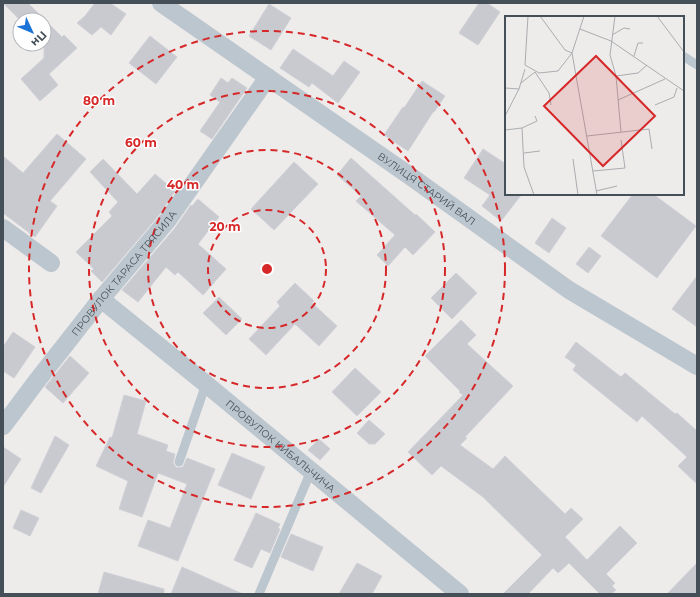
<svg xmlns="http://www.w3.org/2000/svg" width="700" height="597" viewBox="0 0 700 597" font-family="Montserrat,sans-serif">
  <rect width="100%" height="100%" fill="#eeebeb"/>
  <g fill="#c8cad0" stroke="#cfd1d7">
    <polygon points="3,3 28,3 62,37 64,35 77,48 49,74 58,85 40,101 21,79 44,58 44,20 20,20"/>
    <polygon points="95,3 110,3 126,14 111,35 101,27 92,35 77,23 85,16"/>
    <polygon points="479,3 487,3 500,12 478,45 459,33"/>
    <polygon points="269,4 291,18 271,50 249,36"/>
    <polygon points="150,36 177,57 156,84 129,63"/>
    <polygon points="293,49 333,76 344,61 360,72 338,103 312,83 309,87 280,68"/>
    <polygon points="221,78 228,83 232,78 247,88 212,139 200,131 220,102 210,95"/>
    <polygon points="422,81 445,96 434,112 433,112 408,151 384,135 403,107 404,108"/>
    <polygon points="57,134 86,159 50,201 57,206 35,237 3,213 3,156 23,173"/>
    <polygon points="483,149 506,164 506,194 522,194 501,221 482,206 490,195 464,178"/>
    <polygon points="351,158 415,215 416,214 435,232 413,255 405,247 388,266 377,255 395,235 356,201 361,196 337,175"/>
    <polygon points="103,159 137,194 155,174 175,191 159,215 102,282 91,271 94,269 76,252 112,216 109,212 118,202 90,172"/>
    <polygon points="294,162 318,184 274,230 251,209"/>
    <polygon points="633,194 653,194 696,226 657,278 601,236"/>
    <polygon points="198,199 219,217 198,244 226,269 203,295 178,272 175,275 166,267 138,302 122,290 175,228 191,205 192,206"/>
    <polygon points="552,218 566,228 549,253 535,243"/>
    <polygon points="589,247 601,256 588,273 576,264"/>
    <polygon points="456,273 477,293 452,319 431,298"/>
    <polygon points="697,276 697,327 672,309"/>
    <polygon points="295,283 314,301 312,303 337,326 319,346 295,324 266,355 249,339 280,306 277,302"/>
    <polygon points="219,297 242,319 226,335 203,313"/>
    <polygon points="461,320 476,335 467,344 513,386 465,437 467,438 460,445 493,469 505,456 565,514 571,508 583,519 565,537 587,560 620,526 637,543 606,574 615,583 612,586 616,590 611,594 600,594 569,563 558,573 553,568 528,594 503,594 542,555 483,497 441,466 432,475 408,452 463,395 459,392 460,391 425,356"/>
    <polygon points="13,332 35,347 14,378 3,371 3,347"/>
    <polygon points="576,342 621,377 625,373 675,414 677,413 697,431 697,484 678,466 687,457 642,416 637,422 573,370 576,365 565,357"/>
    <polygon points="70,356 89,373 63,403 45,387"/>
    <polygon points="355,368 381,392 357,416 332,392"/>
    <polygon points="124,395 146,401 137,434 168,445 166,451 175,454 173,463 175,466 177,468 183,467 187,458 215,469 178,561 138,546 148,520 170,528 187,484 158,473 142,517 119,509 128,481 96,466 110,437 112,438"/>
    <polygon points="369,420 385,434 375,444 369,444 357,433"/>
    <polygon points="55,436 69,445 41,493 31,488"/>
    <polygon points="319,439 330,449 320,460 308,450"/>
    <polygon points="3,447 21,459 3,487"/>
    <polygon points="232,453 265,467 251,499 218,485"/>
    <polygon points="21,510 39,518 30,536 13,528"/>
    <polygon points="256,513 280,524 278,528 280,529 270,553 261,549 252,568 234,560"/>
    <polygon points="291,534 323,547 313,571 281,557"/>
    <polygon points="357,563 382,576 372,594 339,594"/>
    <polygon points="697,563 697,594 667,594"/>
    <polygon points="182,567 243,594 171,594"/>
    <polygon points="104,572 164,589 164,594 98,594"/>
  </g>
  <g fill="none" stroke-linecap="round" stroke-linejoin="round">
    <g stroke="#bcc6ce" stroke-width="9">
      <polyline points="683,56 697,65"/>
      <polyline points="179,462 206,384"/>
      <polyline points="259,594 311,471"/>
    </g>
    <g stroke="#bcc6ce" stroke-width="18">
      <path id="s1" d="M161 3 410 176 569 290 697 366"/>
      <polyline points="3,228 51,263"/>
      <path id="s2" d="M101 299 206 384 460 594"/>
      <path id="s3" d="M3 426 36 382 101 299 167 221 268 77"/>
    </g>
  </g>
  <g fill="none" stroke="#d62828" stroke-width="2" stroke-dasharray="7 5">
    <circle cx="267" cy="269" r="59"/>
    <circle cx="267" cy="269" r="119"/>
    <circle cx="267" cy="269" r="178"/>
    <circle cx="267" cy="269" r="238"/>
  </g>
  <g text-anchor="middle" stroke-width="3" stroke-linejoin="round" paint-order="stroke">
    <g font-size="10" fill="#444f58" stroke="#fff">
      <text dy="4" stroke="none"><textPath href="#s1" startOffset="324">ВУЛИЦЯ СТАРИЙ ВАЛ</textPath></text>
      <text dy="4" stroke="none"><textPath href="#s3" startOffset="195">ПРОВУЛОК ТАРАСА ТРЯСИЛА</textPath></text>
      <text dy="4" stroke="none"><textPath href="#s2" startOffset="232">ПРОВУЛОК КИБАЛЬЧИЧА</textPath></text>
    </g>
  </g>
  <g transform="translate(505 16)">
    <rect width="179" height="179" fill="#eeebeb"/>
    <path fill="none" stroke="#aaadb0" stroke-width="1" d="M23 0 20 49 34 57 53 55 67 37 60 34 35 0M79 0 67 37 92 179M110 0 105 39 111 60 116 116M152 0 179 36M75 13 106 25 179 75M107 19 119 12 125 13M129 40 133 27H138M111 60 133 57 142 49M16 67 30 56 44 77 46 89M0 72 14 73M113 84 160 63M150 89 169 81 172 72M0 100 14 73 20 53M17 112 32 105 30 100M0 114 17 112 19 151 29 179M82 120 144 113 147 133M19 137 35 135M68 143 73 179M88 155 120 152 116 124M91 175 112 170"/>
    <path fill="#d62828" fill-opacity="0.15" stroke="#d62828" stroke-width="2" d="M91 40 150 100 98 150 39 90Z"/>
    <rect width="179" height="179" fill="none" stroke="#444f58" stroke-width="2"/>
  </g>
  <circle cx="267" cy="269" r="6" fill="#d62828" stroke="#fff" stroke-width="2"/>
  <g font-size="12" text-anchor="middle" font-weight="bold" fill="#d62828" stroke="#fff" stroke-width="3" stroke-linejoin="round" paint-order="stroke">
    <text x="99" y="105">80 m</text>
    <text x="141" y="147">60 m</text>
    <text x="183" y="189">40 m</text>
    <text x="225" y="231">20 m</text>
  </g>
  <rect width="700" height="597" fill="none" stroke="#444f58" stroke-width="8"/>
  <g transform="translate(32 32) rotate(134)"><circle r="19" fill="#ffffff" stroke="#b4b9bc"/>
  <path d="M0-3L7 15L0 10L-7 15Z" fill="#1c73d7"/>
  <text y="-6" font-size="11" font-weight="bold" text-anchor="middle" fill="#444f58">Пн</text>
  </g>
</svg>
